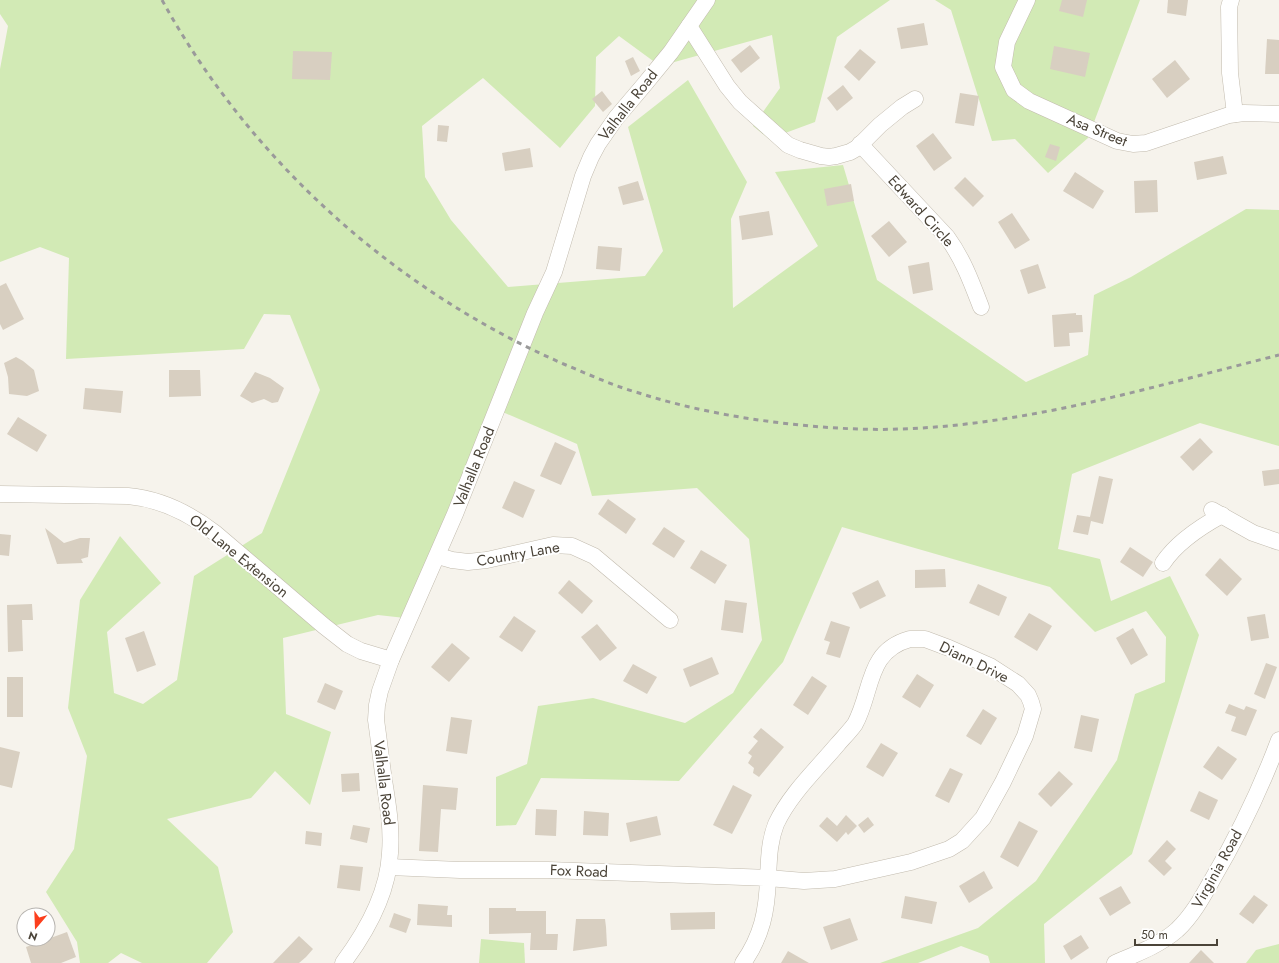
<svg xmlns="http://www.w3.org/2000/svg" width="1279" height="963" viewBox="0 0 1279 963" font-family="Jost,sans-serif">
  <rect width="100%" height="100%" fill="#f6f3ec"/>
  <g fill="#d2eab5">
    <polygon points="0,0 890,0 837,37 815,122 769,139 753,126 780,88 772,35 660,66 619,36 596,57 595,106 560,148 483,78 422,126 425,177 451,220 508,287 645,276 663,251 628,127 688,80 747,182 731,219 733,308 818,246 775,172 843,165 877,280 1026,382 1088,355 1094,295 1131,277 1246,209 1279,210 1279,446 1200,423 1072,474 1058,549 1100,559 1111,601 1170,576 1199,635 1132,854 1044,924 1045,963 990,963 988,956 961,946 918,963 880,963 978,928 1036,881 1117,760 1135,694 1165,682 1166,637 1146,611 1095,632 1050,587 842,527 783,662 679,781 541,778 516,825 496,826 496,777 527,764 538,706 593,698 685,723 733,693 762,640 749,539 697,488 592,496 577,444 498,410 405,618 378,615 283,638 286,714 331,732 310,805 275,771 251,798 167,819 218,867 233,932 207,963 142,963 121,953 108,963 80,963 77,942 46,892 74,849 87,756 68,708 80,600 120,536 161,583 107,632 114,693 143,704 177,680 194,576 262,533 320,390 290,315 264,314 244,349 66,359 69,258 40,247 0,262 0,69 8,26 0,14"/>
    <polygon points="935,0 1140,0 1088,138 1048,173 1015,139 992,141 951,10"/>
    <polygon points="481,939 524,943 525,963 479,963"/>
    <polygon points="1279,944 1279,963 1246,963 1256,950"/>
  </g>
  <g fill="#d8cfc1">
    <polygon points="1062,0 1087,0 1083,17 1059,11"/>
    <polygon points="1168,0 1188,0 1186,16 1167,13"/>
    <polygon points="924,23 928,45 901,49 897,28"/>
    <polygon points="1267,39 1279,40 1279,74 1265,74"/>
    <polygon points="750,45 760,58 741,73 731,60"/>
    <polygon points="1054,46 1090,53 1085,77 1050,69"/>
    <polygon points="860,49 876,62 859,81 844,67"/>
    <polygon points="293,51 332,52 330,80 292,79"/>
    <polygon points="633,57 640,71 631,76 625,61"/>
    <polygon points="1175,60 1190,79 1167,98 1152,79"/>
    <polygon points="843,85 853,98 837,111 827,98"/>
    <polygon points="602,91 612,104 603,112 592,99"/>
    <polygon points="960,93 979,96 974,126 955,123"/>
    <polygon points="438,125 449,126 447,142 437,141"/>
    <polygon points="933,133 952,158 934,171 916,146"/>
    <polygon points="1050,144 1060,147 1056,161 1045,157"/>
    <polygon points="530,148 533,167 505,171 502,153"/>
    <polygon points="1223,156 1227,174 1197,180 1194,162"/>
    <polygon points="1075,172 1104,191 1093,209 1063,191"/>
    <polygon points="965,177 984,196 973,207 954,188"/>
    <polygon points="1157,180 1158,212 1135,213 1134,181"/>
    <polygon points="638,181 644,200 623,205 618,187"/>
    <polygon points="851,184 854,201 827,206 824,189"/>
    <polygon points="769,211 773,235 742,240 739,216"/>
    <polygon points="1012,213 1030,240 1015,249 998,222"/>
    <polygon points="889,221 907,242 889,257 871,236"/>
    <polygon points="598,246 622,248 620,271 596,269"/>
    <polygon points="929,262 933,290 913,294 908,266"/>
    <polygon points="1038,264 1046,288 1028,294 1020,270"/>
    <polygon points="6,283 24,319 3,330 0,324 0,286"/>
    <polygon points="1076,313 1076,315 1082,315 1083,332 1069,333 1070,346 1054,347 1052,315"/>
    <polygon points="16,357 23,361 34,370 39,391 27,396 9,394 8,377 4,363"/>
    <polygon points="169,370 200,370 201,396 169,397"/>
    <polygon points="255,372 270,378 284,388 278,402 272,403 264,399 252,403 240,396"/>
    <polygon points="85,388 123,391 121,413 83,409"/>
    <polygon points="18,417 47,435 37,452 7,434"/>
    <polygon points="1200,438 1213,452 1193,471 1180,457"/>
    <polygon points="555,442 576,452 561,485 540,476"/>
    <polygon points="1279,469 1279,484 1264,486 1262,471"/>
    <polygon points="1099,476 1113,479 1103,524 1091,521 1088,535 1073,532 1077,515 1090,517"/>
    <polygon points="514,481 535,490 523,518 502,508"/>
    <polygon points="608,499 636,519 626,534 598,514"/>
    <polygon points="664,527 685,541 674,558 652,544"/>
    <polygon points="45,528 64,543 80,538 90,538 88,557 81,559 83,563 57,564"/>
    <polygon points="0,534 11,535 9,556 0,555"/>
    <polygon points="1130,547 1153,562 1143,577 1120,562"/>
    <polygon points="701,550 727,565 715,584 690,568"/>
    <polygon points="1220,558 1242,579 1227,596 1205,575"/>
    <polygon points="945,569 946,587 915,588 915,570"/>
    <polygon points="569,580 593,601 582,614 558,593"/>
    <polygon points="878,580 886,596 860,609 852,593"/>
    <polygon points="978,584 1007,597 999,616 969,603"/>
    <polygon points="725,600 747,603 743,633 721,630"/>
    <polygon points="32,604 33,620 22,620 23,651 8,652 7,605"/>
    <polygon points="1029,613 1052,626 1037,651 1014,637"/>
    <polygon points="1265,614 1269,638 1251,641 1247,617"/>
    <polygon points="514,616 536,631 522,652 499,637"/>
    <polygon points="831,621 850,627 840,658 826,654 830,642 824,640"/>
    <polygon points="597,624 617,648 600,661 581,637"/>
    <polygon points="1133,628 1148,655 1131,665 1116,638"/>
    <polygon points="144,631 156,665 137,672 125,638"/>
    <polygon points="452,643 470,658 449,682 431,667"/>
    <polygon points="712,657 719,674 690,687 683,669"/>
    <polygon points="1266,663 1277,667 1265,699 1254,694"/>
    <polygon points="633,664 657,677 647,694 623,681"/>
    <polygon points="917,674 934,685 920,708 902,697"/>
    <polygon points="812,676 827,686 808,715 793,705"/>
    <rect x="7" y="677" width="16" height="40"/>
    <polygon points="325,683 343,691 335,710 317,702"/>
    <polygon points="1229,704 1244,710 1246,706 1257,710 1246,736 1231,731 1236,717 1225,713"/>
    <polygon points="983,709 997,718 981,745 966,736"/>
    <polygon points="1081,715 1099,719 1092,752 1074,748"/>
    <polygon points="451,717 472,720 467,754 446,751"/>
    <polygon points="761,728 784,747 759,777 753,773 754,768 748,763 752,756 748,753 758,741 753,737"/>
    <polygon points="881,743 898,753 883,777 866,767"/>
    <polygon points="1218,746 1237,759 1222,780 1203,767"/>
    <polygon points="0,747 20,752 12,788 0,785"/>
    <polygon points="950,768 963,774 949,803 935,796"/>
    <polygon points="1059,771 1073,784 1051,807 1038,794"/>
    <polygon points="359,773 360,791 342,792 341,774"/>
    <polygon points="423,785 458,788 456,810 441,809 438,852 419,851"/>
    <polygon points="733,785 752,795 732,834 713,825"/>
    <polygon points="1199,791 1218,800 1209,820 1190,811"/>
    <polygon points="536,809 557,810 556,836 535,835"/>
    <polygon points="584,811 609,813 608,836 583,835"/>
    <polygon points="846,815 857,826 848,835 846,832 837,842 819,826 827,817 837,826"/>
    <polygon points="657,816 661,835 630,842 626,823"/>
    <polygon points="868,817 874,825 864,833 858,825"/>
    <polygon points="1019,821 1038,831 1018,867 1000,857"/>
    <polygon points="353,825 370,828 367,843 350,839"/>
    <polygon points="306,831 322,833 321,846 305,844"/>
    <polygon points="1167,840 1176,849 1165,861 1172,868 1164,876 1148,861"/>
    <polygon points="340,865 363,867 360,891 337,888"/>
    <polygon points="984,871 993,888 969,903 959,886"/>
    <polygon points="1121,886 1131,903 1110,916 1099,898"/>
    <polygon points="1254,895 1268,905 1253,924 1239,914"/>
    <polygon points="905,896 937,902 932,924 901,918"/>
    <polygon points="418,904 448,906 447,915 452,915 452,927 417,925"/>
    <polygon points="489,908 516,908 516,911 546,911 546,934 558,934 557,950 530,950 531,933 489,934"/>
    <polygon points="715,912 715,929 671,930 670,913"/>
    <polygon points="394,913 411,919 406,933 389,927"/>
    <polygon points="850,918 858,940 831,950 823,927"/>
    <polygon points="576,919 605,919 606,927 607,946 573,951"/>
    <polygon points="67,932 76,957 61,963 31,963 26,947"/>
    <polygon points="1081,935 1089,948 1071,960 1063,946"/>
    <polygon points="299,936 313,949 306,957 299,963 273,963"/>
    <polygon points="1201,950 1214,963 1189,963"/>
    <polygon points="788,951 809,963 781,963"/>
  </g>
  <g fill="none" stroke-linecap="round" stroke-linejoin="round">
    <g stroke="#c2bbae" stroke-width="17">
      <g id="minor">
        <polyline points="1027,0 1007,42 1003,67 1014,90 1029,101 1117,141 1133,144 1146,143 1229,115 1244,113 1279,114"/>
        <polyline points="1231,0 1229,7 1230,73 1235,114"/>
        <polyline points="689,26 727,86 740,102 788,145 800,150 821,156 829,157 836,156 850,152 857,148 880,125 902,107 915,99"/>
        <path d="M860 144 947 237C963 259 971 281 981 307"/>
        <path d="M0 494 128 496C161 499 189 513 215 533L324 626 347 644 361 651 391 660"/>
        <polyline points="1212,510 1253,533 1279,542"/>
        <polyline points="438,556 452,560 468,562 487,560 553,545 572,546 594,556 670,620"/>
        <path d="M1163 563C1177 542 1200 527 1222 515"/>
        <path d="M910 639H925L949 648 990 666 1018 684 1028 695 1031 702 1033 709 1025 736 1003 782 983 818 962 841 949 849 911 862 835 879 804 881 768 878C769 859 769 842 776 824 790 794 816 770 837 745 843 738 850 731 855 724 873 691 866 651 910 639Z"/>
        <path d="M389 867 460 870H548L768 878C767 911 762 936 743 963"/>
        <path d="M343 963C367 931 388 894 390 853 392 829 388 805 384 780 381 760 379 740 376 720L377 705 380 691 391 660 455 514 535 313 554 272 583 176 591 157 598 144 616 118 644 85 671 52 707 0"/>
        <path d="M1115 963C1136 954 1160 945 1177 930 1192 916 1202 898 1212 880 1238 836 1261 788 1279 740"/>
      </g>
    </g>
    <use href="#minor" stroke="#fff" stroke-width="16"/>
    <path stroke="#9a9a9a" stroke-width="3" stroke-dasharray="5 5" stroke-linecap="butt" d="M162 0C251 162 397 292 566 365 590 375 614 386 639 393 698 412 760 422 822 427 848 429 874 430 900 429 1028 425 1155 386 1279 355"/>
  </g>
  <g text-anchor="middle" stroke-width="4" stroke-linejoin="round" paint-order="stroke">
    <g font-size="15" fill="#4b4439" stroke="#fff">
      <text transform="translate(628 105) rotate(-52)" y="5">Valhalla Road</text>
      <text transform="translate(1097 130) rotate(22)" y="5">Asa Street</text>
      <text transform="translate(921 211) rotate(48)" y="5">Edward Circle</text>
      <text transform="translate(474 467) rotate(-68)" y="5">Valhalla Road</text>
      <text transform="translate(518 554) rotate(-10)" y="5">Country Lane</text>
      <text transform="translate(239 556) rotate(39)" y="5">Old Lane Extension</text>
      <text transform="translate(974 662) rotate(26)" y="5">Diann Drive</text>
      <text transform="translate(384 783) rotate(83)" y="5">Valhalla Road</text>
      <text transform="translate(1217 869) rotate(-61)" y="5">Virginia Road</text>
      <text transform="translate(579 871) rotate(2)" y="5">Fox Road</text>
    </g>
  </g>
  <g transform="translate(36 927) rotate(199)"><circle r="19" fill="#ffffff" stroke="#b7b4b0"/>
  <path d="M0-3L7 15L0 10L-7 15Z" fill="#fc3f1d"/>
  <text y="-6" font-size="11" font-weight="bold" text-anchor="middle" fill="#4b4439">N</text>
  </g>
  <path d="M1135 939v6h82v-6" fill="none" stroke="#4b4439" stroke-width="2"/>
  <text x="1141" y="939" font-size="12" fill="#4b4439" stroke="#ffffff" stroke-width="3" paint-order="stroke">50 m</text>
</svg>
